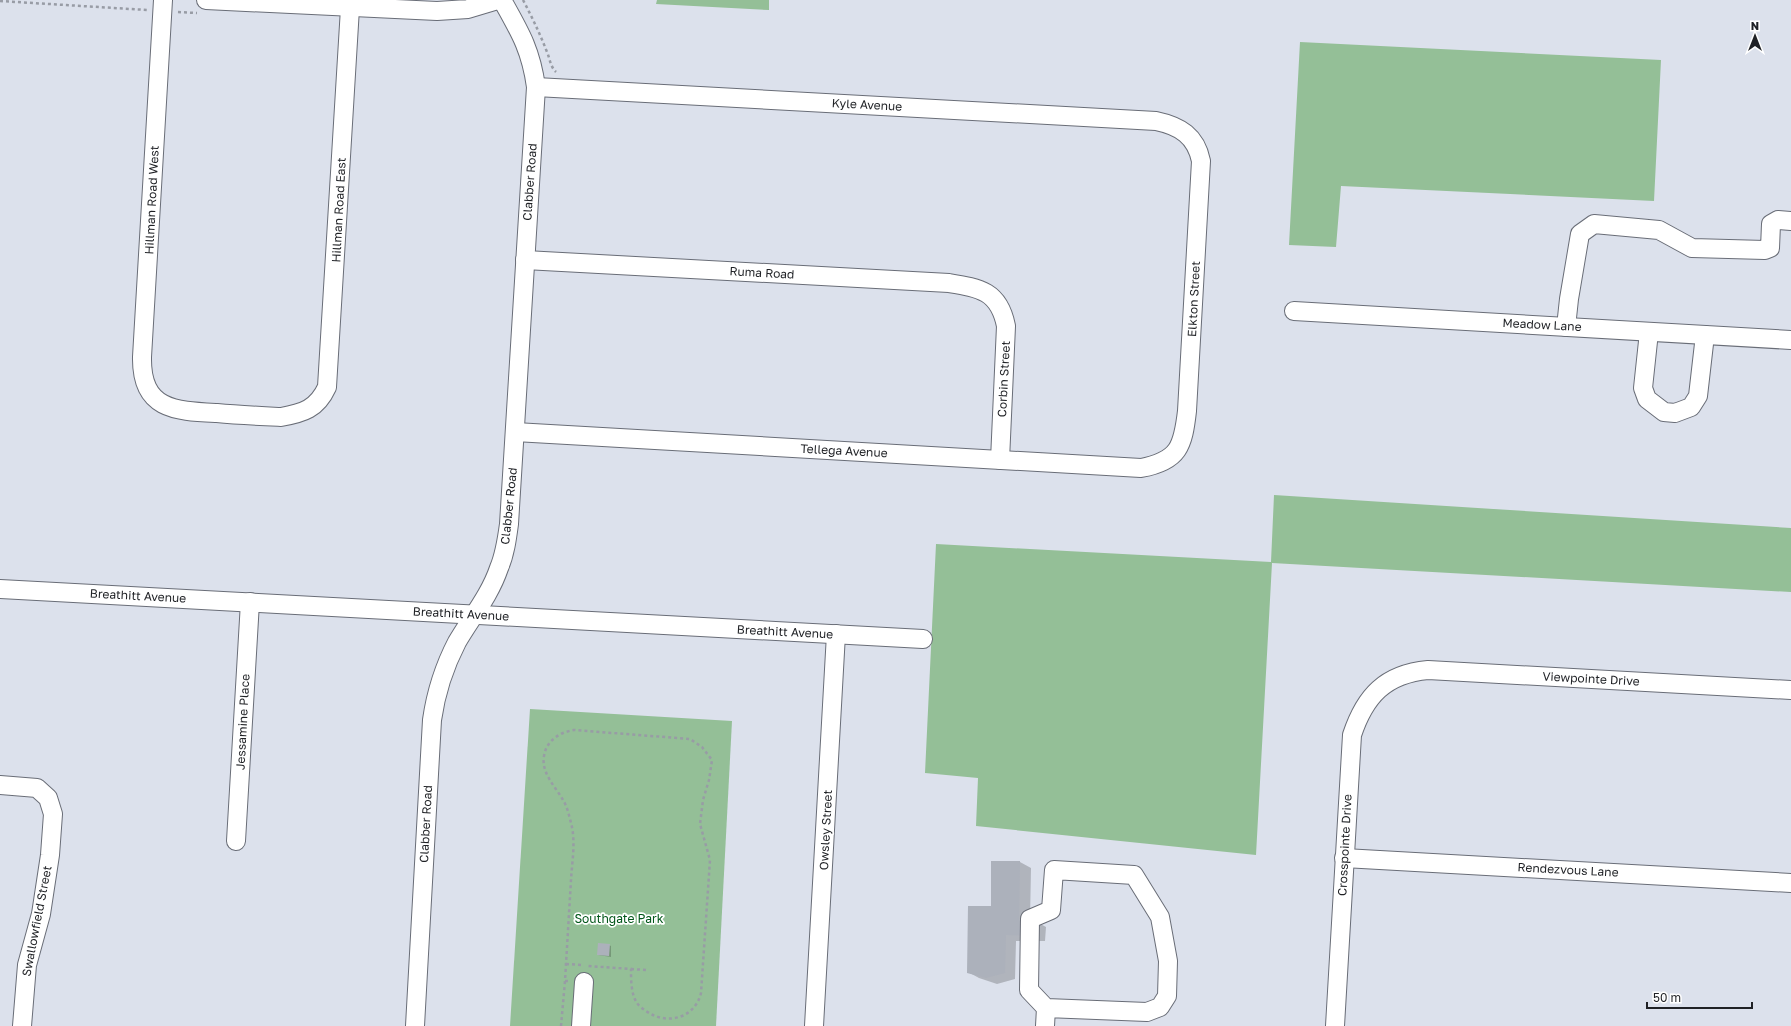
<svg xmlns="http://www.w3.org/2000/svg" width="1791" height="1026" viewBox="0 0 1791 1026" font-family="'Golos Text',sans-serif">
  <rect width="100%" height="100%" fill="#dce1ec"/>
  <g fill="#94bf97">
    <polygon points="657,0 769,0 769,10 656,4"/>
    <polygon points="1300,42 1661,60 1654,201 1341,186 1336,247 1289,245"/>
    <polygon points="1274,495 1791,528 1791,592 1272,563 1256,855 976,826 978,778 925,773 936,544 1271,562"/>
    <polygon points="530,709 732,721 716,1026 510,1026"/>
  </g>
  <g fill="#0003">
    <polygon points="992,862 1020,862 1031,868 1030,921 1035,921 1046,927 1045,941 1016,941 1015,979 997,984 979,978 968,972 992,908"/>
    <polygon points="609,945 611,946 611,957 598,955"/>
  </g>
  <g fill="#acb1bb">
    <polygon points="991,861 1020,861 1019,920 1035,920 1035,936 1006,935 1005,973 986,978 967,973 968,906 991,906"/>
    <polygon points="598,943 610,944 609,956 597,955"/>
  </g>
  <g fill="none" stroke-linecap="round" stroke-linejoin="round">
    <g stroke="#696d77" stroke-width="20">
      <g id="minor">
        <path d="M163 0 142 357C141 410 175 411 217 413 238 415 260 416 281 417 303 413 317 409 327 387L350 8"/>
        <polyline points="206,0 437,11 468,9 498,0"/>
        <path d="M525 260 949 283C980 288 999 291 1006 326L1000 460"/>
        <polyline points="1294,311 1791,340"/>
        <polyline points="1566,327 1569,299 1580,234 1594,224 1659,230 1692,248 1765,250 1770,248 1771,224 1778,220 1791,221"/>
        <polyline points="1649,332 1643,388 1647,399 1664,412 1675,413 1691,407 1698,396 1705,335"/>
        <path d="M515 432 1141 468C1179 461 1183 446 1187 411L1201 161C1196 136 1180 126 1156 121L536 87"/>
        <polyline points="0,589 923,639"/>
        <polyline points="0,785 37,788 48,798 53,814 50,855 41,914 27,965 22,1026"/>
        <polyline points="236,841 250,602"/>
        <polyline points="1344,858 1791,883"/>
        <path d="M415 1026 432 720C436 692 444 667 457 642 471 618 490 595 499 568 505 554 507 539 509 524L536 87C531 50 520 32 502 0"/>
        <polyline points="581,1026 584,982"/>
        <polyline points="814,1026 836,634"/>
        <polyline points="1045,1026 1046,1008 1147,1012 1160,1007 1167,996 1168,961 1160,917 1134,875 1054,870 1051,910 1030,919 1029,990 1046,1008"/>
        <path d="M1335 1026 1352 735C1365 696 1385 674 1428 670L1791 690"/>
      </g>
    </g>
    <g stroke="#989ca5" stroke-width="2.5" stroke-dasharray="3 3" stroke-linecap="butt">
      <path d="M523 0C532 17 540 34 547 52 550 59 550 66 556 72"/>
      <polyline points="0,1 147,10"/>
      <polyline points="178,12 197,13"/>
      <polyline points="566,964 583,965"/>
      <polyline points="631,969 646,970"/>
      <path d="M568 981H565C567 947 569 914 571 880 572 862 576 841 571 823 569 815 567 806 563 800 555 786 541 773 544 756 546 741 560 732 574 730L690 739 702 747 712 760 709 780 703 800 700 824 710 860 701 993C695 1018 667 1026 646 1011 643 1009 639 1006 637 1003 631 994 631 980 631 969L588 966"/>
      <polyline points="561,1026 565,981"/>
    </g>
    <use href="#minor" stroke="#fff" stroke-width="18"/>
  </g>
  <g text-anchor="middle" stroke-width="3.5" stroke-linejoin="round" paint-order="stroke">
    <g font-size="12" fill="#1f2125" stroke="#fff">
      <text transform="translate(867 105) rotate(3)" y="4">Kyle Avenue</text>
      <text transform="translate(530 182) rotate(-86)" y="4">Clabber Road</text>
      <text transform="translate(152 200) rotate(-87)" y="4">Hillman Road West</text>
      <text transform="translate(339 210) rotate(-87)" y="4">Hillman Road East</text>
      <text transform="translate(762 273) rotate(3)" y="4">Ruma Road</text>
      <text transform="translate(1194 299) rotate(-87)" y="4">Elkton Street</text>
      <text transform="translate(1542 325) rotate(3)" y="4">Meadow Lane</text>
      <text transform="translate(1004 379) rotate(-87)" y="4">Corbin Street</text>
      <text transform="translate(844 451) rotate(3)" y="4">Tellega Avenue</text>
      <text transform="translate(509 506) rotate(-84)" y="4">Clabber Road</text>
      <text transform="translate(138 596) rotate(3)" y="4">Breathitt Avenue</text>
      <text transform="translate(461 614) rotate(3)" y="4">Breathitt Avenue</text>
      <text transform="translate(785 632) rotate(3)" y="4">Breathitt Avenue</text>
      <text transform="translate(1591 679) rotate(3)" y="4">Viewpointe Drive</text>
      <text transform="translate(243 722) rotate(-87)" y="4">Jessamine Place</text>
      <text transform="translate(426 824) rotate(-87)" y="4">Clabber Road</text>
      <text transform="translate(826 830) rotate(-87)" y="4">Owsley Street</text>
      <text transform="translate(1345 845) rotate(-87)" y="4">Crosspointe Drive</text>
      <text transform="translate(1568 870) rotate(3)" y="4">Rendezvous Lane</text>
      <text transform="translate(37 921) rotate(-79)" y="4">Swallowfield Street</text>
    </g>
    <g font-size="12" fill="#005619" stroke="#fff">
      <text x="619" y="923">Southgate Park</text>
    </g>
  </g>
  <g transform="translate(1755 36)" stroke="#ffffff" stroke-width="3" paint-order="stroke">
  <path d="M0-3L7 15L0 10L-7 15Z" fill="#1f2125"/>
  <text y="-6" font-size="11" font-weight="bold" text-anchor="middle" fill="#1f2125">N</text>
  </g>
  <path d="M1647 1002v6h105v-6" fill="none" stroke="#1f2125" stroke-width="2"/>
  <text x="1653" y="1002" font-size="12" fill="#1f2125" stroke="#ffffff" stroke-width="3" paint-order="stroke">50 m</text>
</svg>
